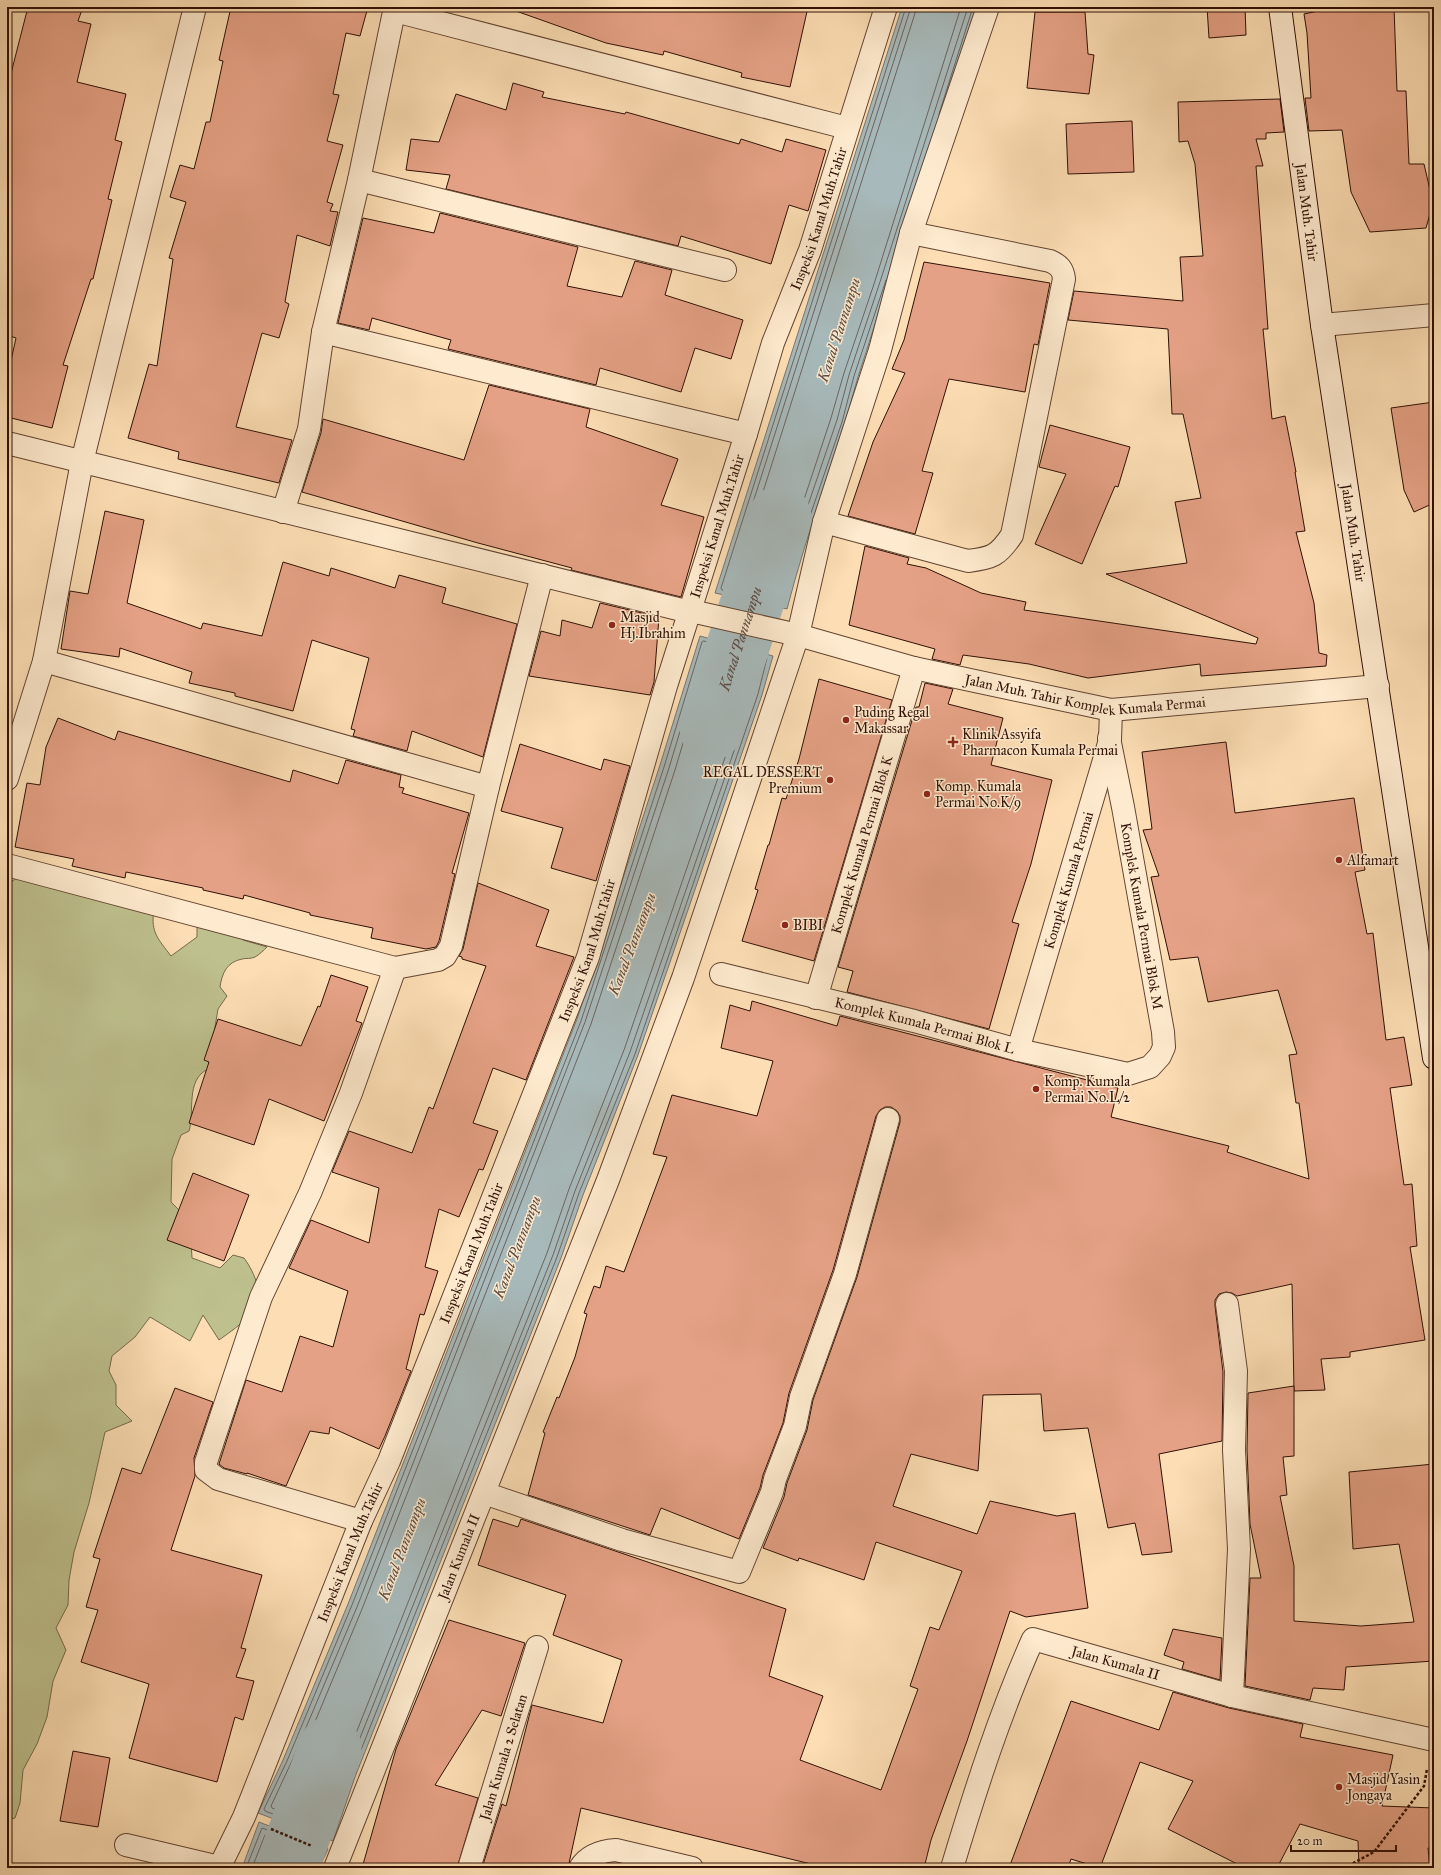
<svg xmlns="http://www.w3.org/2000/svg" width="1441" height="1875" viewBox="0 0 1441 1875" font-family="'IM FELL Great Primer',serif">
  <rect width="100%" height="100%" fill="#fddeb4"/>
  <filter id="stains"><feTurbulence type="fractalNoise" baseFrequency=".005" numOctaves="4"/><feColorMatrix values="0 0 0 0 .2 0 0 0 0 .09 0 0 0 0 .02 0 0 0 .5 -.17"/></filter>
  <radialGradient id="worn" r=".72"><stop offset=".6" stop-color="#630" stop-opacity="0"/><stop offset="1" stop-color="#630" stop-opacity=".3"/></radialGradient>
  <path fill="#bec18e" stroke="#77684a" d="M21 876 154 911C150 932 159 940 171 956L197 937V927L204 921 243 935V940L267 947C264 950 259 955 255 957 251 959 246 958 242 959 227 962 222 973 220 987L227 996 218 1009 208 1069C185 1080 195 1112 189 1131L181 1135 172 1159 171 1202 184 1215 191 1242 192 1258 220 1268 233 1255 244 1258C255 1273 266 1298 251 1314 242 1324 230 1332 219 1340L203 1315 190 1341 150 1317 135 1337 112 1356 109 1371 116 1385V1405L132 1421 105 1432 89 1503 74 1552 69 1580 68 1605 56 1628 66 1650 53 1681 47 1717 37 1744 23 1770 20 1803 15 1818 7 1820V894L12 881Z"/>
  <g fill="#a7b9ba" stroke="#777572">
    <path d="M902 7H977L858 377C837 455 807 531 787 609L715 593Z"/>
    <polygon points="700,636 773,656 762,695 638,1055 583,1195 561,1258 355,1777 333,1841 258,1813 283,1760 348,1604 577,1019 660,765"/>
    <polygon points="259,1822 328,1849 319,1868 242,1868"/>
  </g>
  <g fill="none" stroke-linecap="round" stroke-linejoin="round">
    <g stroke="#6c6460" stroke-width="1">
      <polyline points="911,7 727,584 729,587 778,598 781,597 790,558 837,420 849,375 879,285 968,7"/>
      <polyline points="917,7 735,580 736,582 774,591 776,590 785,557 831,418 844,373 874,284 961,7"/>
      <polyline points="939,114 973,7"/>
      <polyline points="886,280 854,376 842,422 795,560 784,603 782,604 722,590 721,588 906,7"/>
      <polygon points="704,641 767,658 758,694 635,1054 579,1193 557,1257 351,1775 331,1834 329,1835 265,1811 264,1809 287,1761 352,1605 581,1021 664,767 702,642"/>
      <polygon points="708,647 761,662 754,693 630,1052 575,1191 553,1255 346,1773 328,1827 326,1829 272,1808 271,1806 291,1763 357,1607 585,1022 669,768 705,648"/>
      <polygon points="712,654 753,666 748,691 624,1050 569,1189 547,1253 341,1771 325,1820 322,1821 281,1805 279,1802 297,1765 362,1609 591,1024 675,770 709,656"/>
      <polyline points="246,1868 262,1828 321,1850 316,1868"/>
      <polyline points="252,1868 265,1835 314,1853 311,1868"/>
      <polyline points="258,1868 269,1842 306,1857 305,1868"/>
    </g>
    <g stroke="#a7b9ba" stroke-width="63">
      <path id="s1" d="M711 729 780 517"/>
      <polyline points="287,1868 330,1748"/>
    </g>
  </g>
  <g fill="#e5a185" stroke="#301005">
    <polygon points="28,7 83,7 78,21 91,24 77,82 126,94 115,140 122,142 108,199 112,200 93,279 91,279 63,365 68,366 52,428 7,417 7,379 16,338 7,335 7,89"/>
    <polygon points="231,7 368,7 360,36 346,33 333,94 339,95 327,141 343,145 327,202 333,204 330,211 338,212 330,246 297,235 285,302 289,304 279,338 262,333 236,427 292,440 279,483 178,459 179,452 128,438 149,364 157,366 173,259 169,258 186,202 170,197 180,165 194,169 206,122 210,122 223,61 219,60"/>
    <polygon points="517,7 808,7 790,87 741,77 742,73 664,51 663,55 606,43 516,11"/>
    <polygon points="1207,7 1245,7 1246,35 1209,38"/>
    <polygon points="1337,7 1394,7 1397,91 1406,91 1409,164 1424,164 1433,203 1426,228 1370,232 1351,192 1342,130 1309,131 1305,98 1311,98 1307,33 1304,14"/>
    <polygon points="1035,12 1085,12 1088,54 1094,55 1089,94 1027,88"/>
    <polygon points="513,83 544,92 542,97 625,114 626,112 739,144 741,139 782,152 786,139 826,150 808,211 789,205 771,264 681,236 678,246 446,189 450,175 406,170 411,139 439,142 456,94 506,110"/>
    <polygon points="1280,99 1284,132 1266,133 1266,139 1256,139 1263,166 1256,166 1268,329 1263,329 1272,419 1285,416 1296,472 1295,472 1305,531 1296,532 1314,603 1319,653 1327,655 1326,666 1201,676 1200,664 1088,678 1029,664 963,655 960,665 932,659 935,649 849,625 865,546 909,558 907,564 926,568 981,593 1026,602 1024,610 1256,644 1258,638 1106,574 1187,563 1175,502 1201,498 1183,414 1172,414 1168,329 1068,320 1074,291 1183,301 1180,257 1203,256 1195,164 1188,141 1179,142 1178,102"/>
    <polygon points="1132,121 1134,172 1068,174 1066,124"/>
    <polygon points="440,213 578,247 567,286 622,297 635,261 672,270 665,295 743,320 731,359 695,348 681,392 600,368 596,385 448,349 451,340 372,318 369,330 338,323 363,218 434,233"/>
    <polygon points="924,262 1050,283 1038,345 1034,344 1025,392 949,379 922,471 933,473 915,534 848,516 873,442 905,373 892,369 904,340"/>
    <polygon points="489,385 590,409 586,427 678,459 661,505 704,517 681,597 571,570 572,568 478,543 302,492 321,433 323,419 464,460"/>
    <polygon points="1434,402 1434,503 1414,512 1404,490 1391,408"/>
    <polygon points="1050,425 1130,447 1118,487 1115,486 1082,564 1035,544 1066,474 1039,467"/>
    <polygon points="105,511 144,520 127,603 201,629 203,623 262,636 283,562 329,576 331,568 395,588 399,575 446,588 442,603 517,624 483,757 412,731 407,751 353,736 355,730 351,729 369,658 312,640 293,711 235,696 235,693 189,683 192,672 120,648 119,657 61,649 70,591 88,594"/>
    <polygon points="600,603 659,617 654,682 650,695 529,676 541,631 560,636 562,620 592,628"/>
    <polygon points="819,679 892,700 814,961 742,941 758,890 755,889 768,845 769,845 782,798 786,799 799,759"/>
    <polygon points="925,683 953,689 948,704 1003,718 991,765 1052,780 1031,864 1012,922 1019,924 989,1029 847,992 853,971 838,967 916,707 919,707"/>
    <polygon points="58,718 115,740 118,731 290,782 293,770 338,784 346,760 401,775 399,787 404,788 402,793 469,813 452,873 455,874 439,941 436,947 426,949 371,938 373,928 310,915 310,913 244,895 243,899 203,890 203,888 126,872 125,878 72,866 74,859 15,847 27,783 40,785 46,747"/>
    <polygon points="1226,742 1235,813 1354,798 1365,870 1355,872 1367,934 1373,933 1386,1040 1404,1037 1412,1085 1390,1088 1404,1185 1412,1184 1417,1246 1410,1247 1425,1340 1350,1352 1350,1357 1321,1359 1325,1390 1294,1391 1292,1284 1237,1296 1232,1293 1226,1292 1219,1294 1215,1300 1215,1306 1223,1372 1222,1441 1159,1454 1172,1552 1142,1555 1135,1523 1108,1528 1088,1428 1044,1431 1041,1394 983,1395 978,1471 911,1454 893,1506 977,1534 990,1501 1057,1516 1075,1513 1088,1608 1026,1617 1010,1611 967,1741 931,1840 924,1868 811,1868 811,1864 581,1808 568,1868 482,1868 502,1804 506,1806 532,1705 603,1723 622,1660 553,1635 566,1595 478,1565 493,1519 518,1527 521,1519 786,1609 769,1676 823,1696 800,1760 881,1790 918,1689 910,1686 930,1627 939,1630 962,1571 876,1542 864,1580 799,1558 798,1561 763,1548 784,1497 787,1483 807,1430 813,1400 857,1277 900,1122 900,1116 897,1111 891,1107 885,1107 880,1110 876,1116 833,1270 789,1393 783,1423 763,1475 760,1488 739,1539 661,1508 650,1535 528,1495 545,1433 543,1432 557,1397 559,1398 575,1357 587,1314 584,1313 594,1286 600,1288 606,1266 624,1272 667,1157 653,1154 672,1095 757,1116 773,1061 721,1048 730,1005 750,1011 752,1001 837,1026 840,1016 1118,1088 1111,1117 1229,1146 1227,1152 1309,1179 1299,1103 1296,1103 1289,1055 1297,1054 1278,990 1208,1002 1198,957 1170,960 1151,877 1159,876 1143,830 1152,829 1142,752"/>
    <polygon points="520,744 601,770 604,759 630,766 596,881 551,868 563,828 501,811"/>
    <polygon points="478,883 549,910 536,946 574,957 526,1080 493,1068 473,1123 498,1131 483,1170 479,1169 459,1217 439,1209 425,1267 438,1271 424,1315 420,1314 406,1369 411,1371 385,1436 379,1449 330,1427 329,1434 310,1431 286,1486 247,1473 247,1474 224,1468 219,1464 246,1380 282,1392 300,1336 333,1347 348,1291 289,1268 311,1220 369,1243 379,1188 332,1172 349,1131 412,1153 429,1107 433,1109 486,966 462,959 462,957 459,956 463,949"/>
    <polygon points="331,975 368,987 356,1021 362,1023 324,1121 269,1099 254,1145 189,1123 209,1062 204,1060 218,1019 301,1046 318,1006 320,1007"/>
    <polygon points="193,1173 249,1195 224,1261 167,1240"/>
    <polygon points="1294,1386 1294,1456 1283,1457 1287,1495 1280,1496 1294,1566 1294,1621 1361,1626 1414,1622 1399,1544 1353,1549 1349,1472 1434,1464 1434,1661 1346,1667 1344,1690 1313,1688 1310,1700 1245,1686 1250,1578 1261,1578 1250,1524 1247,1450 1248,1393"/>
    <polygon points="175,1388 213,1402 194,1458 195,1476 171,1550 262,1575 241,1648 246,1649 236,1677 254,1681 243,1720 235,1717 217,1782 129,1758 149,1684 81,1662 98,1610 86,1607 100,1559 93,1557 122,1468 141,1474"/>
    <polygon points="449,1620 525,1643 501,1716 482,1710 435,1785 478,1798 457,1868 362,1868 396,1749"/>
    <polygon points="1173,1629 1222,1638 1220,1680 1182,1669 1184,1662 1164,1655"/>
    <polygon points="1173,1692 1229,1708 1303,1724 1300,1737 1393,1755 1382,1806 1434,1808 1434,1848 1428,1848 1430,1868 1359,1868 1358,1841 1300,1824 1277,1868 1245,1868 1168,1829 1193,1781 1140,1762 1100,1868 1071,1859 1068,1868 1009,1868 1071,1701 1159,1730"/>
    <polygon points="73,1751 110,1758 98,1827 60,1821"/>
  </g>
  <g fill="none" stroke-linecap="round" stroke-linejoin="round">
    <g stroke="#634431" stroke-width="24">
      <g id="minor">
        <polyline points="395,11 847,128"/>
        <polyline points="359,180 725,270"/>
        <polyline points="1322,325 1434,315"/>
        <polyline points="323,332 746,434"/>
        <polyline points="283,512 309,429 323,332 359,180 395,7"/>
        <path d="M824 522 968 561C992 558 998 556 1012 535L1064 279C1063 269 1059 265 1050 261L911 233"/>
        <polyline points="44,661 488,787"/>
        <polyline points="7,779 44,661 82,462 195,7"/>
        <polyline points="7,865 395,968 438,960 445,956 451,946 488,787 542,575"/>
        <path id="s2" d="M721 974 914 1021 1018 1050 1128 1074 1150 1067 1160 1056 1164 1047 1163 1032 1123 807 1109 738"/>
        <path id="s3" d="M816 998 914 668"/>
        <path id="s4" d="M1018 1050 1110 740 1111 710"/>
        <polyline points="1227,1304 1236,1371 1234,1450 1239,1549 1232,1696"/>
        <polyline points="484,1493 622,1540 739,1572 772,1492 775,1479 795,1426 801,1397 845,1274 888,1119"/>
        <polyline points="361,1521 218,1479 206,1470 206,1462 261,1297 310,1193 351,1093 395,968"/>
        <polyline points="126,1845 219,1867"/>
        <path id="s5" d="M219 1868 244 1817 361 1521 389 1461 588 957 666 686 746 434 773 343 810 250 886 7"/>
        <path id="s6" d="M335 1868 608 1180 683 978 798 635 824 522 880 350 911 233 988 7"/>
        <path id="s7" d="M469 1868 537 1647"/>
        <path d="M580 1868C588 1855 601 1851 616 1850L692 1868"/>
        <path id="s8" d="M952 1868C975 1791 1000 1713 1033 1639L1232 1696 1434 1740"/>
      </g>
    </g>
    <g stroke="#634431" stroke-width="24">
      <g id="tertiary">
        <path id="s9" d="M7 443 690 612 700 613 798 635 914 668 1111 710 1378 686"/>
      </g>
    </g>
    <g stroke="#301005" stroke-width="24">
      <g id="secondary">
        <path id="s10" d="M1280 7 1322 325 1434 1058"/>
      </g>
    </g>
    <g stroke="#301005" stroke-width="2.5" stroke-dasharray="3 2" stroke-linecap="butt">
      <polyline points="271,1829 312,1846"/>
      <polyline points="1344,1868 1374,1852 1424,1786 1427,1769"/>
    </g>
    <use href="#minor" stroke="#feeace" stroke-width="22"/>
    <use href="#tertiary" stroke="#feeace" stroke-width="22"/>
    <use href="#secondary" stroke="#feeace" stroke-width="22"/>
  </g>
  <g fill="#8f2418" stroke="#feeace" stroke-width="1.5">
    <circle cx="612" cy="625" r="4"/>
    <circle cx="846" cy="720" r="4"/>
    <path d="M951 736h4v4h4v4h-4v4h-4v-4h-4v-4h4z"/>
    <circle cx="830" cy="780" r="4"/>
    <circle cx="927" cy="794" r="4"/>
    <circle cx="1339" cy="860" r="4"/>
    <circle cx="785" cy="925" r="4"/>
    <circle cx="1036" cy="1089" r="4"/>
    <circle cx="1339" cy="1787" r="4"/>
  </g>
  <g text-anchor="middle" stroke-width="3" stroke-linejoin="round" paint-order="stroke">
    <g font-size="14" fill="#301005" stroke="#feeace">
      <text dy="5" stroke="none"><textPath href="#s10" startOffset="207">Jalan Muh. Tahir</textPath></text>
      <text dy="5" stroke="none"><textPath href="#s5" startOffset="1757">Inspeksi Kanal Muh.Tahir</textPath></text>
      <text dy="5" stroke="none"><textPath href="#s5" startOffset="1433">Inspeksi Kanal Muh.Tahir</textPath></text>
      <text dy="5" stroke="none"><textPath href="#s10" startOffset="531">Jalan Muh. Tahir</textPath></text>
      <text dy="5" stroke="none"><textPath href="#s9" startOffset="1109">Jalan Muh. Tahir Komplek Kumala Permai</textPath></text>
      <text dy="5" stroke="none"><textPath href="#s3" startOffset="160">Komplek Kumala Permai Blok K</textPath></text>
      <text dy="5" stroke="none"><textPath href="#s4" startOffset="177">Komplek Kumala Permai</textPath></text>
      <text transform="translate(1142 916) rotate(80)" y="5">Komplek Kumala Permai Blok M</text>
      <text dy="5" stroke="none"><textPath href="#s5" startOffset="989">Inspeksi Kanal Muh.Tahir</textPath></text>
      <text dy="5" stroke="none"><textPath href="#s2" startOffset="210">Komplek Kumala Permai Blok L</textPath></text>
      <text dy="5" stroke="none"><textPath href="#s5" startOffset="665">Inspeksi Kanal Muh.Tahir</textPath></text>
      <text dy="5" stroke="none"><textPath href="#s5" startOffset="342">Inspeksi Kanal Muh.Tahir</textPath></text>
      <text dy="5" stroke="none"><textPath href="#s6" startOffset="335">Jalan Kumala II</textPath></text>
      <text dy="5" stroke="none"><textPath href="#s8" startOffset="329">Jalan Kumala II</textPath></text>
      <text dy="5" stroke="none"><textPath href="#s7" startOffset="116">Jalan Kumala 2 Selatan</textPath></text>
    </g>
    <g font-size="14" fill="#301005" stroke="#feeace" text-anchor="start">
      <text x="620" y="622">Masjid<tspan x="620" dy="16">Hj.Ibrahim</tspan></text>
      <text x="854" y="717">Puding Regal<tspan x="854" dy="16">Makassar</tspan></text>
      <text x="962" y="739">Klinik Assyifa<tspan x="962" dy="16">Pharmacon Kumala Permai</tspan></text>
      <text x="822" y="777" text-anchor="end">REGAL DESSERT<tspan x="822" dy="16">Premium</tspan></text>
      <text x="935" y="791">Komp. Kumala<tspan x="935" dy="16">Permai No.K/9</tspan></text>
      <text x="1347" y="865">Alfamart</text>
      <text x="793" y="930">BIBI</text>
      <text x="1044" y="1086">Komp. Kumala<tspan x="1044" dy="16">Permai No.L/2</tspan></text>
      <text x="1347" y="1784">Masjid Yasin<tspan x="1347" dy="16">Jongaya</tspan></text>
    </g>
    <g font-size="15" font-style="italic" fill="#5a4b44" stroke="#feeace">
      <text transform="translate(839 330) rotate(-72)" y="5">Kanal Pannampu</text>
      <text dy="5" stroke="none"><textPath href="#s1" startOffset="95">Kanal Pannampu</textPath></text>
      <text transform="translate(632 944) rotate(-69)" y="5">Kanal Pannampu</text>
      <text transform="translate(517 1247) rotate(-69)" y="5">Kanal Pannampu</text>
      <text transform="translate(402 1549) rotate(-69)" y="5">Kanal Pannampu</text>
    </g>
  </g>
  <rect width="1441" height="1875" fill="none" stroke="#fddeb4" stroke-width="24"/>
  <rect x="8" y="8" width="1425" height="1859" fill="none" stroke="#301005" stroke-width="2"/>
  <rect x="12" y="12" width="1417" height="1851" fill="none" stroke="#301005"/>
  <path d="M1291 1845v6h105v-6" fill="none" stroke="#301005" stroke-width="2"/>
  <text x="1297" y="1845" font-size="12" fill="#301005" stroke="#feeace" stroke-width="3" paint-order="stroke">20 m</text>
  <rect width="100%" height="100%" filter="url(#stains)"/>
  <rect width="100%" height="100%" fill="url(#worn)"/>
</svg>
